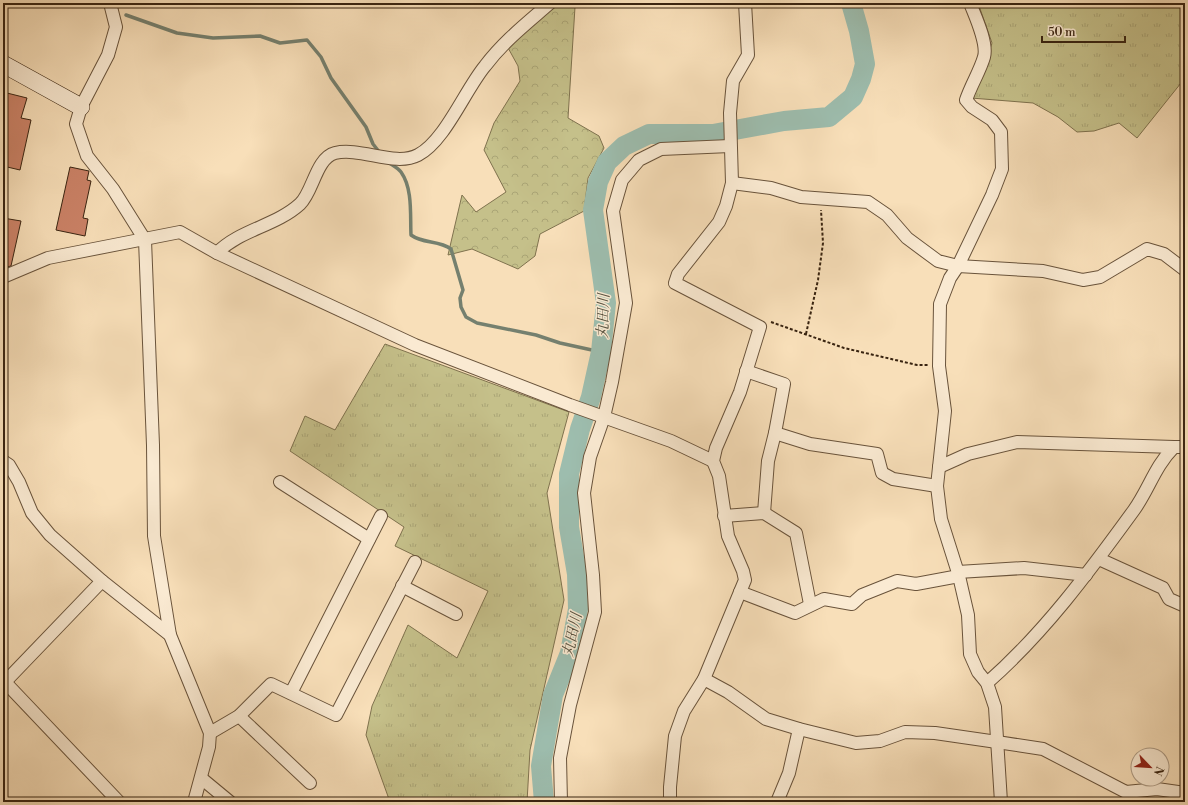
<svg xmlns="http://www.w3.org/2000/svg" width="1188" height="805" viewBox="0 0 1188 805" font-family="'Libre Bodoni','Noto Serif JP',serif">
  <defs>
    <pattern id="grass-tufts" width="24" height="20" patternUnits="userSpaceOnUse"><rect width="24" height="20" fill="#c5c08a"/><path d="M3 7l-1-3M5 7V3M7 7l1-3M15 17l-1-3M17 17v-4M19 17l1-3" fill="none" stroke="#aaa576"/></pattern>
    <pattern id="forest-crowns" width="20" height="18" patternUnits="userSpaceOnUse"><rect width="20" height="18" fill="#c5c08a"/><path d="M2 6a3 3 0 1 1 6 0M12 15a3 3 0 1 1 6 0" fill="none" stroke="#aaa576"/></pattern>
  </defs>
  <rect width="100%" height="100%" fill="#f8dfb9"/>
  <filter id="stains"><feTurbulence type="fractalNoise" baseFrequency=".005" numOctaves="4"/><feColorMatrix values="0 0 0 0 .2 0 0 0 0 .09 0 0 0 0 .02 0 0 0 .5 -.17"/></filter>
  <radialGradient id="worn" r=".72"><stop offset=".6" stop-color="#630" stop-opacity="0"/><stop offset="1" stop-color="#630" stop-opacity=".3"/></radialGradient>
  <g fill="url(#grass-tufts)" stroke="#7f724e">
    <polygon points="978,3 1185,3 1185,78 1137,138 1119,123 1094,131 1077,132 1058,117 1033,103 971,98 992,43"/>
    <polygon points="385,344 569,412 547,493 564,600 530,750 527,802 390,802 366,735 372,706 408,625 457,658 488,591 395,546 404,527 290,451 305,416 335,430"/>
  </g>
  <polygon fill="url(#forest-crowns)" stroke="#7f724e" points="556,3 574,3 575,7 568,118 599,136 604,148 588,178 584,211 540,234 535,256 518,269 472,249 448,255 462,195 476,212 506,192 484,150 494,123 520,81 518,66 507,46"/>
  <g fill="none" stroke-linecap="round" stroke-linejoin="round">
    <g stroke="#75806f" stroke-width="3.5">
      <polyline points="126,15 177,33 213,38 260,36 280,43 307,40 321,57 331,78 366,127 373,144 380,153"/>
      <path d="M388 162C392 165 398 168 401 172 413 189 410 215 411 235 423 244 439 240 451 249L463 290 460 298 461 307 466 317 477 323 536 335 560 343 601 352"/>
    </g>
    <polyline stroke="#9dbdae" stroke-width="20" points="544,802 541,766 553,695 570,653 578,609 577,574 569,527 569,474 580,429 591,397 601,352 606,303 593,210 598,182 607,162 624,146 649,134 713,134 784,121 829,117 853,97 861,79 865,64 859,31 851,3"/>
  </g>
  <g fill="#cb8267" stroke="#392411">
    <polygon points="3,92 27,98 21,118 31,120 20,170 3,166"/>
    <polygon points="70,167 89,171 87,180 91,181 83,218 88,219 85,236 56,230"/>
    <polygon points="3,218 21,221 11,266 7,267 3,266"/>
  </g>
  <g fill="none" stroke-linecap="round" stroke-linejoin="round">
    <g stroke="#69533b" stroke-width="14">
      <g id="street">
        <polyline points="110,3 116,27 108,55 81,107 76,124 87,156 113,189 145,240 153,445 154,536 170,635 210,733 209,747 194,802"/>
        <path d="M970 3C975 16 988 43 984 57 980 71 971 85 966 100L972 107 992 120 1001 132 1002 169 992 195 958 266 950 278 940 304 939 366 945 411 937 486 941 519 959 576 968 615 970 654 978 672 987 683 995 707 1001 802"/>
        <polyline points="732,183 771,188 801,197 868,202 887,215 907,238 938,261 958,266 1043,271 1083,280 1100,277 1147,249 1164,254 1185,270"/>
        <path d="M217 253C239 230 276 226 300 204 313 192 316 158 335 153 361 147 395 167 418 155 445 141 465 90 485 66 504 41 526 24 550 3"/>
        <polyline points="3,277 48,258 180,232 217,253 415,345 570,405 671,441 713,461"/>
        <polyline points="746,371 784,384 775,433 810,444 877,454 882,473 893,479 937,486"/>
        <polyline points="3,461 9,465 19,482 32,513 50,535 102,581 170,635"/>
        <polyline points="939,467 968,454 1017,442 1174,447"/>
        <polyline points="280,482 369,539"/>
        <polyline points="764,513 768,461 775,433"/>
        <polyline points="724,516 764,513 796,533 810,604"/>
        <polyline points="1099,559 1163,588 1169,599 1185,606"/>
        <polyline points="958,572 1024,568 1086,575"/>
        <polyline points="402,586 456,614"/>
        <polyline points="740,592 795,613 824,599 852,604 862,595 897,581 916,584 959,576"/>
        <polyline points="704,679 728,692 766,719 799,729 856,743 880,741 905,732 935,733 997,742 1043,749 1126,792 1157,789 1185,793"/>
        <polyline points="3,680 119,802"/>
        <path d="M987 683C1044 633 1089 572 1134 510 1149 489 1155 466 1174 447H1185"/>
        <polyline points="3,684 102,581"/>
        <polyline points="291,693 381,516"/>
        <polyline points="239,716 310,783"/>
        <polyline points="210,733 239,716 271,684 336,715 415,562"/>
        <polyline points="201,778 230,802"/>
        <polyline points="561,802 560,758 570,705 595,612 593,575 584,493 590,457 604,417 612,382 626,303 613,211 622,180 639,160 661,149 730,146"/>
        <polyline points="670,802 670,787 675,736 684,711 704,679 745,580 743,571 728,536 719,476 713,461 716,448 740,392 760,327 675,283 678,274 719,222 726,206 732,183 730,113 733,81 748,55 745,3"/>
        <polyline points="777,802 789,773 799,729"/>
      </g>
    </g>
    <g stroke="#392411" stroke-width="18">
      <polyline id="secondary" points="3,64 81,107"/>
    </g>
    <g stroke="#392411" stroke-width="2" stroke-dasharray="3 2" stroke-linecap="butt">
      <polyline points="771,322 844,348 917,365 928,365"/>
      <polyline points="806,334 818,280 823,243 821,210"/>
    </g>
    <use href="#street" stroke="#faead2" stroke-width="12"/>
    <use href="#secondary" stroke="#faead2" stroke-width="17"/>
  </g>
  <g text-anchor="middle" stroke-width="3" stroke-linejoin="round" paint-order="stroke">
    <g font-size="15" font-style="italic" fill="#575240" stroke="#faead2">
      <text transform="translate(603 316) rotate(-88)" y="5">丸田川</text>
      <text transform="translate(572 635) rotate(-78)" y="5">丸田川</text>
    </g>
  </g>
  <rect width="1188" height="805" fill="none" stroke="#f8dfb9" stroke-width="16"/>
  <rect x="4" y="4" width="1180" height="797" fill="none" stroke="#392411" stroke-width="2"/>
  <rect x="8" y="8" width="1172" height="789" fill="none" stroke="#392411"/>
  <g transform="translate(1150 767) rotate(115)"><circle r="19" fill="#faead2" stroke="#ad9b85"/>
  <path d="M0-3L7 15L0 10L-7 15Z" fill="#8f2418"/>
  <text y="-6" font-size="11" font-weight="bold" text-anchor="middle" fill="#392411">N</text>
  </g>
  <path d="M1042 36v6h83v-6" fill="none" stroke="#392411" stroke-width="2"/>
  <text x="1048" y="36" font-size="12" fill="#392411" stroke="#faead2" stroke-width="3" paint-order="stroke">50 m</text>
  <rect width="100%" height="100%" filter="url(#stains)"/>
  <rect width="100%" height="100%" fill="url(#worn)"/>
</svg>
